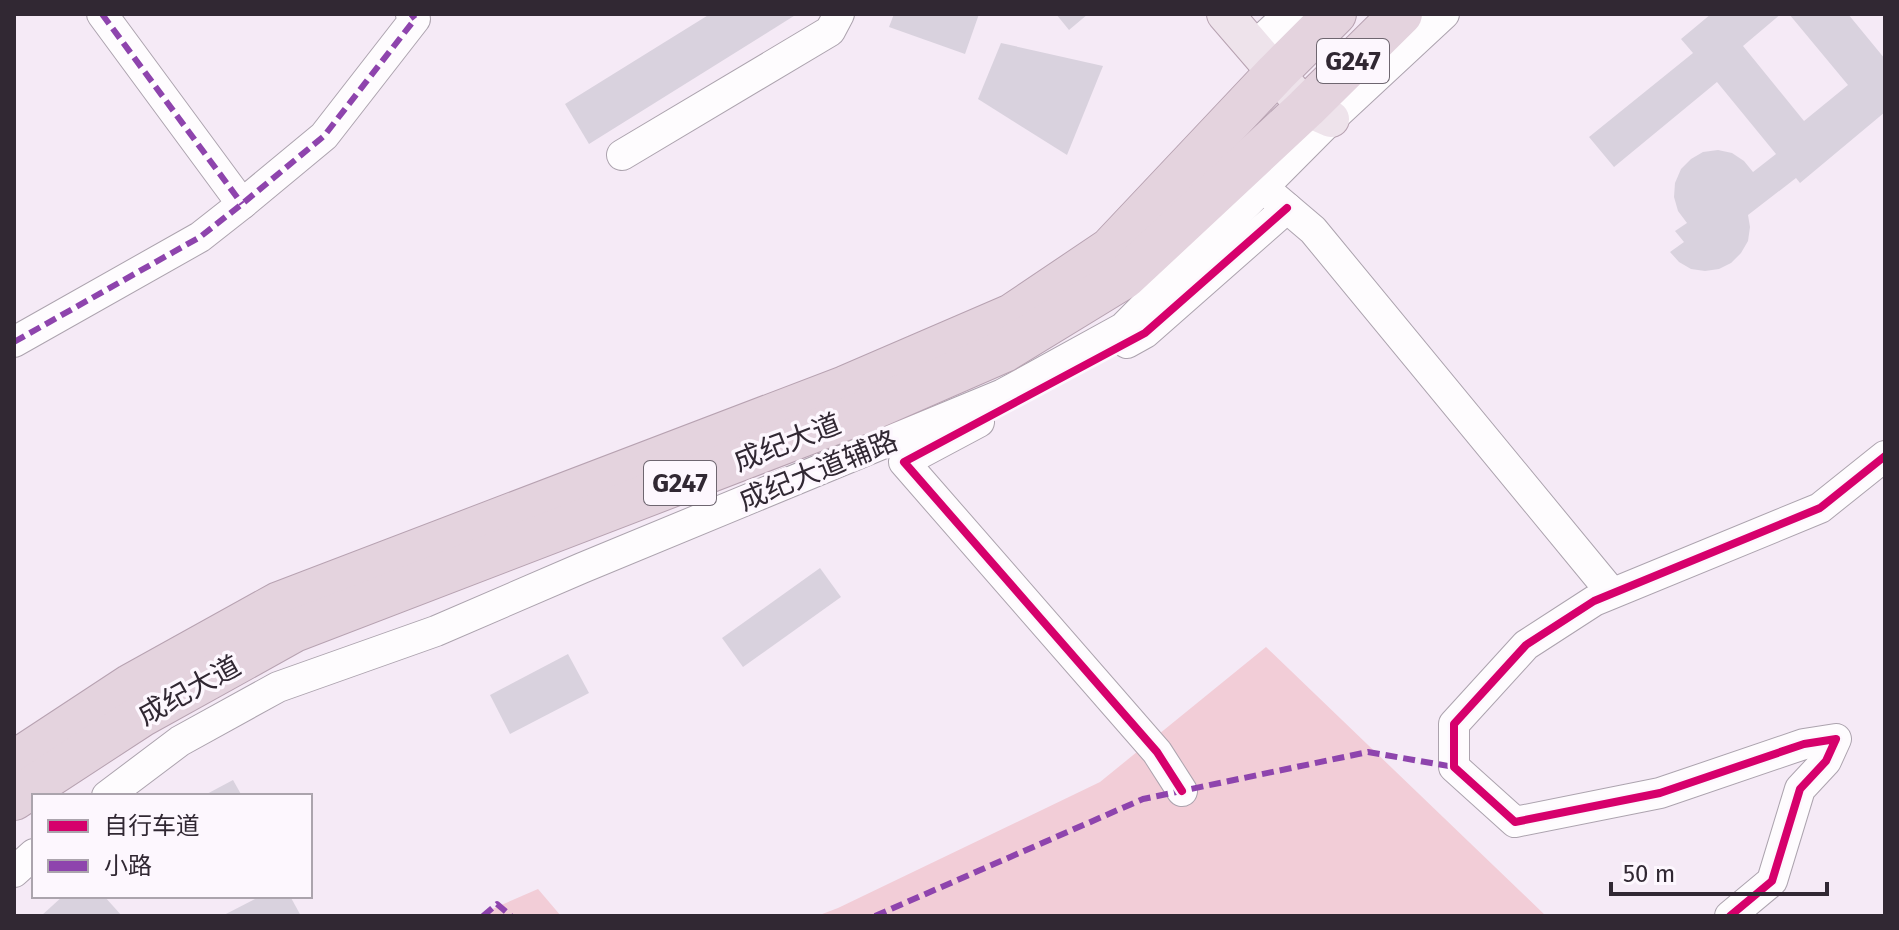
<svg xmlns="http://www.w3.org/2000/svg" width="1899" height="930" viewBox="0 0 1899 930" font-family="'Fira Sans','Noto Sans SC',sans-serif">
  <rect width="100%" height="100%" fill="#f5eaf6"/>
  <g fill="#f2cdd7">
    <polygon points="1266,647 1546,916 817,916 838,908 1100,782"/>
    <polygon points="538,889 561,916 476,916"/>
  </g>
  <g fill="#d9d2de">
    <polygon points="710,14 797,14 589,144 565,104"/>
    <polygon points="894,14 979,14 965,54 889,27"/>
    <polygon points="1056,14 1088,14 1069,30"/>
    <polygon points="1711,14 1781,14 1743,46 1804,121 1848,85 1789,14 1848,14 1885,59 1885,112 1800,183 1796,178 1748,215 1750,227 1748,241 1741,253 1731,263 1719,269 1705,271 1691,269 1679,262 1670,252 1684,242 1675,231 1687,223 1678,211 1674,197 1675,183 1681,169 1691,159 1703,152 1718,150 1732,153 1744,161 1753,172 1776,154 1717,82 1614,167 1589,137 1693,53 1681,39"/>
    <polygon points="1001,43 1103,66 1067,155 978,99"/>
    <polygon points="820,568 841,597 743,667 722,638"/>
    <polygon points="568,654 589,693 510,734 490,695"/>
    <polygon points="233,780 242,796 203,796"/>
    <polygon points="63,896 104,896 122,916 41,916"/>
    <polygon points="261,896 290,896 301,916 222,916"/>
  </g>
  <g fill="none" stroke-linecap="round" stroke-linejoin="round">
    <g stroke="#aca3ae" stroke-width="32">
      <g id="minor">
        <polyline points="102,14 242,204"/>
        <polyline points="1254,47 1289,14"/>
        <polyline points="622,155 830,31 839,14"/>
        <polyline points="1273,196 1313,230 1612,593"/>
        <polyline points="14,342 200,237 242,204 324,136 415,19 411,14"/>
        <polyline points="1127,343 1145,333 1287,208"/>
        <polyline points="979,422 904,462 1157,752 1182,791"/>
        <polyline points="107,796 180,741 278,687 436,631 582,568 1003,394 1123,328 1331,119 1444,14"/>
        <polyline points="14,872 34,854"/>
        <polyline points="1730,916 1772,881 1800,789 1826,761 1836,739 1804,744 1660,793 1515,822 1454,767 1454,724 1526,645 1594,601 1820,508 1885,456"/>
      </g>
    </g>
    <g stroke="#b7a2b1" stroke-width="38">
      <polyline id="major" points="1225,14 1306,108 1331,119"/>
    </g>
    <g stroke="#b7a2b1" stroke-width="44">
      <g id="highway">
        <polyline points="14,762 131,685 279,603 845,387 1012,315 1110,249 1276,73 1335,14"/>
        <polyline points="14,799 141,716 294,631 869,410 1004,351 1125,277 1306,108 1401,14"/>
      </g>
    </g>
    <use href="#minor" stroke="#fefcfe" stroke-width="30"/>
    <use href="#major" stroke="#eee3eb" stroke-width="36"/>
    <use href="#highway" stroke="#e4d3de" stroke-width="42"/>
    <g stroke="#8e44ad" stroke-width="6" stroke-dasharray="12 6" stroke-linecap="butt">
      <polyline points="102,14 242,204"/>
      <polyline points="14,342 200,237 242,204 324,136 415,19 411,14"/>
      <polyline points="483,916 497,904 511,916"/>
      <polyline points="875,916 1143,799 1368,752 1454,767"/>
    </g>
    <g stroke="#fdf7fe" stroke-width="13">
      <g id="cycleway">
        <polyline points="1182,791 1157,752 904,462 1145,333 1287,208"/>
        <polyline points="1730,916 1772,881 1800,789 1826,761 1836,739 1804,744 1660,793 1515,822 1454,767 1454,724 1526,645 1594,601 1820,508 1885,456"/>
      </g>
    </g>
    <use href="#cycleway" stroke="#d6006c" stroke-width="8"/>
  </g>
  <g text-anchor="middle" stroke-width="7" stroke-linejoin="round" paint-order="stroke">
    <g fill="#fdf7fe" stroke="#6e6670" stroke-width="2">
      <rect x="1317" y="39" width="72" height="44" rx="6"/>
      <rect x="644" y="461" width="72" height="44" rx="6"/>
    </g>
    <g font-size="26" font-weight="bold" fill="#312833">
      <text x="1353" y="70">G247</text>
      <text x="680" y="492">G247</text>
    </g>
    <g font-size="28" fill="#312833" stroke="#fdf7fe">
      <text transform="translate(787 442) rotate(-21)" y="10">成纪大道</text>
      <text transform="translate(818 470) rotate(-22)" y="10">成纪大道辅路</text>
      <text transform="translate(189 690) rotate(-29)" y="10">成纪大道</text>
    </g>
  </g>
  <rect width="1899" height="930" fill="none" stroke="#312833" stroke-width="32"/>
  <rect x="32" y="794" width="280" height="104" fill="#fdf7fe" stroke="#aba4ad" stroke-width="2"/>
  <rect x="48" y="820" width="40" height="12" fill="#d6006c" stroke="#aba4ad" stroke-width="2"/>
  <text x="104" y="834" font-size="24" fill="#312833">自行车道</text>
  <rect x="48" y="860" width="40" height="12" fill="#8e44ad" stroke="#aba4ad" stroke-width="2"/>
  <text x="104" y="874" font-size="24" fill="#312833">小路</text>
  <path d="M1611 882v12h216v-12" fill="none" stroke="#312833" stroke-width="4"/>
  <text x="1623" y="882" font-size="24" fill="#312833" stroke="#fdf7fe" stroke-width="6" paint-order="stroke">50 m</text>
</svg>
